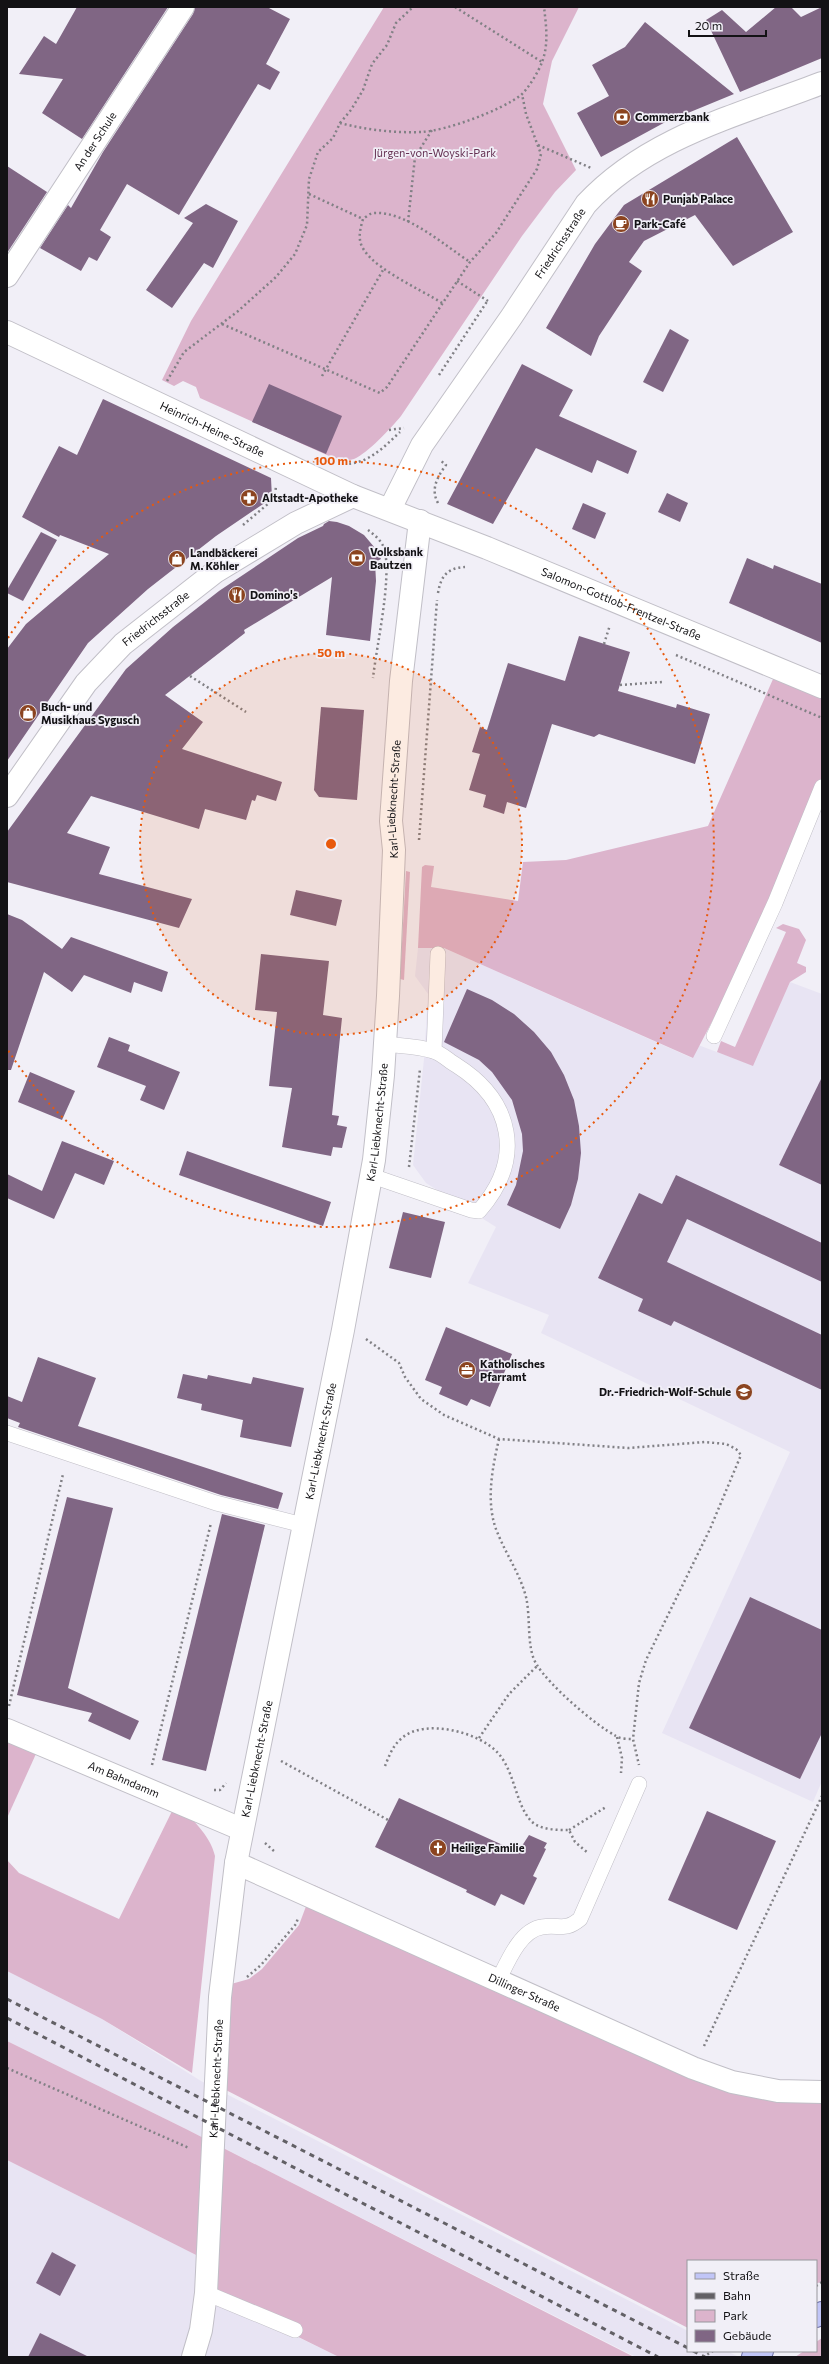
<svg xmlns="http://www.w3.org/2000/svg" width="829" height="2364" viewBox="0 0 829 2364" font-family="Commissioner,sans-serif">
  <rect width="100%" height="100%" fill="#f1eff7"/>
  <g fill="#e8e4f3">
    <polygon points="418,948 444,948 692,1058 698,1045 752,1065 790,982 822,994 822,1781 813,1802 662,1733 790,1452 541,1333 549,1315 468,1283 496,1227 426,1183 413,1165 424,1059 428,994 415,976"/>
    <polygon points="7,1971 102,2019 201,2081 688,2331 688,2351 727,2351 739,2357 636,2357 186,2129 7,2041"/>
    <polygon points="7,2160 208,2261 206,2293 339,2357 7,2357"/>
  </g>
  <g fill="#dcb4cc">
    <path d="M384 7H579L552 61 543 104 576 170 555 192 522 236 401 416C391 428 368 453 354 459 346 462 336 458 329 456L200 398 196 387 183 381 174 386 162 380 191 321Z"/>
    <polygon points="777,670 822,689 822,785 774,903 693,1058 444,948 418,948 422,867 425,865 434,866 431,887 518,901 523,862 566,860 708,826"/>
    <polygon points="406,871 410,872 404,980 400,979"/>
    <polygon points="783,924 799,929 806,940 797,963 806,967 806,972 790,982 753,1066 717,1052 721,1041 735,1047 786,932 776,928"/>
    <polygon points="11,1733 40,1745 7,1818 7,1744"/>
    <path d="M176 1803C191 1819 210 1834 215 1856L192 2073 102 2019 7 1971V1860L19 1873 119 1919Z"/>
    <polygon points="314,1885 657,2043 729,2070 822,2089 822,2281 816,2284 816,2261 688,2261 688,2328 222,2088 224,1986 249,1979 262,1969 299,1925"/>
    <polygon points="7,2041 186,2129 634,2357 339,2357 207,2292 208,2261 7,2160"/>
    <polygon points="822,2338 822,2357 795,2357 804,2351 816,2351 816,2342"/>
  </g>
  <g fill="#806684">
    <polygon points="77,7 168,7 82,139 42,113 63,79 19,74 44,36 56,44"/>
    <polygon points="195,7 267,7 290,19 266,64 280,72 270,90 258,84 179,215 127,184 100,230 111,237 97,261 89,257 81,271 40,248 68,205 71,208 103,152 193,14"/>
    <polygon points="776,7 791,7 801,17 822,7 822,58 740,92 706,20 722,10 746,32"/>
    <polygon points="645,22 734,94 683,115 682,113 601,157 577,113 609,96 592,65 625,47"/>
    <polygon points="737,137 793,232 733,266 695,215 644,241 629,262 642,271 599,336 591,356 546,328 595,244 624,205"/>
    <polygon points="7,166 47,192 7,253"/>
    <polygon points="206,204 238,221 213,268 204,263 172,308 146,290 193,223 184,218"/>
    <polygon points="670,329 689,340 663,392 643,382"/>
    <polygon points="522,364 573,390 559,416 637,451 628,474 597,460 592,473 536,448 493,524 447,504"/>
    <polygon points="269,384 342,416 326,454 252,422"/>
    <polygon points="103,399 271,478 272,498 216,536 148,589 88,643 7,761 7,649 26,624 109,554 60,535 59,537 22,517 59,446 77,455"/>
    <polygon points="667,493 688,503 680,522 658,512"/>
    <polygon points="583,503 606,513 595,539 572,529"/>
    <polygon points="329,521 337,522 349,526 364,535 375,548 381,559 375,562 376,581 370,641 326,635 332,577 244,630 245,633 165,695 203,722 182,749 282,782 276,801 257,795 255,801 252,800 246,820 205,809 199,829 91,796 67,833 110,847 99,874 192,899 179,928 7,882 7,832 126,669 173,627 219,591 298,538 323,526 324,524"/>
    <polygon points="41,532 57,540 23,601 7,593 7,590"/>
    <polygon points="747,558 773,569 774,565 822,584 822,643 729,603"/>
    <polygon points="579,636 630,652 618,691 676,708 677,704 710,714 695,764 599,734 594,737 552,724 526,808 507,802 504,814 483,807 486,795 469,790 480,754 472,752 480,727 487,730 508,663 565,681"/>
    <polygon points="321,707 364,710 357,800 319,797 314,790"/>
    <polygon points="296,890 342,900 336,926 290,915"/>
    <polygon points="7,914 22,920 62,949 71,937 168,972 162,992 134,982 131,993 84,975 72,992 44,972 11,1070 7,1070"/>
    <polygon points="261,954 329,961 323,1015 342,1018 332,1115 339,1116 337,1125 347,1127 342,1148 333,1147 331,1156 282,1147 292,1088 269,1086 277,1012 255,1010"/>
    <polygon points="467,989 492,1000 514,1014 534,1032 551,1052 564,1075 574,1100 579,1126 581,1153 578,1179 571,1205 560,1229 507,1205 516,1185 523,1151 522,1134 512,1100 492,1072 479,1060 444,1042"/>
    <polygon points="109,1037 130,1045 128,1051 180,1072 164,1110 140,1100 146,1086 97,1067"/>
    <polygon points="30,1072 75,1091 62,1120 18,1102"/>
    <polygon points="822,1077 822,1185 779,1165"/>
    <polygon points="62,1141 114,1161 104,1185 75,1173 54,1219 7,1198 7,1174 42,1191"/>
    <polygon points="187,1151 331,1202 323,1226 179,1175"/>
    <polygon points="676,1175 822,1243 822,1282 687,1219 667,1262 822,1335 822,1390 674,1321 671,1326 638,1311 643,1299 598,1278 639,1193 662,1204"/>
    <polygon points="403,1212 445,1222 431,1278 389,1268"/>
    <polygon points="446,1327 512,1354 490,1407 471,1399 467,1406 439,1394 442,1387 425,1380"/>
    <polygon points="38,1357 96,1378 78,1426 283,1493 278,1509 221,1495 18,1427 20,1423 7,1418 7,1396 22,1402"/>
    <polygon points="183,1374 207,1379 208,1375 251,1384 253,1377 304,1388 291,1447 240,1437 243,1420 201,1410 202,1404 177,1398"/>
    <polygon points="67,1497 113,1508 68,1688 139,1721 130,1740 88,1721 92,1713 17,1695"/>
    <polygon points="222,1514 265,1525 206,1771 162,1760"/>
    <polygon points="750,1597 822,1630 822,1733 800,1779 689,1728"/>
    <polygon points="399,1798 518,1852 529,1835 547,1843 544,1848 546,1849 533,1876 537,1878 524,1905 501,1894 495,1906 466,1892 467,1890 375,1847"/>
    <polygon points="707,1811 776,1841 737,1930 668,1900"/>
    <polygon points="52,2252 76,2265 60,2296 36,2283"/>
    <polygon points="40,2333 89,2357 28,2357"/>
  </g>
  <g fill="none" stroke-linecap="round" stroke-linejoin="round">
    <g stroke="#c1bfc7" stroke-width="16">
      <g id="lane">
        <polyline points="714,1036 775,903 822,787"/>
        <polyline points="434,1051 438,954"/>
        <path d="M372 1176 471 1210 479 1211C525 1159 513 1101 456 1065 449 1061 441 1053 433 1051 419 1046 400 1046 385 1044"/>
        <polyline points="7,1433 216,1503 303,1525"/>
        <path d="M498 1981C507 1963 520 1930 542 1927 560 1924 564 1932 580 1919L639 1784"/>
        <polyline points="206,2293 295,2330"/>
      </g>
    </g>
    <g stroke="#c1bfc7" stroke-width="24">
      <g id="street">
        <path id="s1" d="M7 276 183 7"/>
        <path id="s2" d="M7 332 353 496 487 548 822 687"/>
        <path id="s3" d="M390 509 422 445 512 316 586 204C648 137 739 115 822 83"/>
        <path id="s4" d="M7 796 86 683 123 644 215 572 296 523 353 496"/>
        <path id="s5" d="M7 1730 241 1829"/>
        <path id="s6" d="M236 1863 693 2068 732 2082 778 2091 822 2092"/>
        <path id="s7" d="M193 2357 201 2330 206 2293 220 1997 236 1863 343 1330 374 1160 383 1075 388 996 394 850 391 821 401 681 420 521"/>
      </g>
    </g>
    <g stroke="#696da4" stroke-width="24">
      <g id="primary">
        <polyline points="816,2316 822,2313"/>
        <polyline points="753,2357 762,2351"/>
      </g>
    </g>
    <g stroke="#818085" stroke-width="2.5" stroke-dasharray="2 3" stroke-linecap="butt">
      <polyline points="455,7 542,62"/>
      <polyline points="340,123 351,110 363,90 372,64 387,45 396,23 413,7"/>
      <polyline points="538,145 591,168"/>
      <polyline points="309,194 363,219"/>
      <polyline points="408,222 415,157 432,130"/>
      <polyline points="457,281 488,301"/>
      <path d="M442 303C421 289 363 265 360 240 359 233 361 226 363 219 366 217 370 213 374 213 406 211 444 245 470 262"/>
      <polyline points="222,324 380,393 387,387 470,262 496,233 537,169 541,154 526,114 522,94"/>
      <polyline points="439,375 488,300"/>
      <polyline points="322,376 383,270"/>
      <path d="M167 381 184 352 237 312 276 277 295 254 307 225 309 179 318 152 333 138 340 123C367 130 394 133 421 132 446 131 502 110 521 95 528 89 539 71 542 62 549 44 546 25 544 7"/>
      <polyline points="389,430 404,428"/>
      <path d="M344 464C368 464 383 448 400 432"/>
      <path d="M438 503C430 489 438 476 446 465L440 460"/>
      <polyline points="243,525 275,498 276,485"/>
      <path d="M368 530C375 535 383 542 385 551 391 583 377 643 373 678"/>
      <path d="M438 593C441 575 448 568 465 567"/>
      <polyline points="604,644 610,625"/>
      <polyline points="676,655 822,718"/>
      <polyline points="190,676 246,712"/>
      <polyline points="620,685 662,682"/>
      <polyline points="419,840 437,600"/>
      <polyline points="409,1167 420,1069"/>
      <polyline points="366,1339 399,1363 405,1377 421,1399 444,1415 499,1439 628,1448 705,1442 726,1444 736,1449 741,1455 710,1529 646,1660 639,1683 633,1739 639,1765"/>
      <path d="M499 1439C492 1469 485 1505 498 1534 507 1556 520 1574 526 1597 531 1618 526 1649 537 1665 549 1685 595 1725 616 1736 620 1739 628 1739 633 1739"/>
      <polyline points="9,1706 63,1474"/>
      <polyline points="617,1737 622,1758 621,1773"/>
      <polyline points="479,1738 509,1694 537,1666"/>
      <polyline points="281,1761 388,1820"/>
      <polyline points="152,1765 211,1523"/>
      <path d="M385 1766C389 1756 393 1745 402 1738 425 1718 479 1732 498 1753 515 1772 515 1803 531 1821 540 1830 557 1830 569 1830L575 1842 588 1853"/>
      <polyline points="214,1790 220,1790 226,1783"/>
      <polyline points="569,1830 606,1807"/>
      <polyline points="265,1843 275,1852"/>
      <polyline points="247,1977 261,1965 296,1924 298,1918"/>
      <polyline points="704,2046 822,1796"/>
      <polyline points="7,2068 189,2148"/>
      <polyline points="816,2286 822,2282"/>
    </g>
    <use href="#lane" stroke="#fff" stroke-width="15"/>
    <use href="#street" stroke="#fff" stroke-width="22"/>
    <use href="#primary" stroke="#c1c5f7" stroke-width="22"/>
    <g stroke="#626065" stroke-width="3" stroke-dasharray="5 5" stroke-linecap="butt">
      <polyline points="7,1999 688,2348"/>
      <polyline points="7,2018 658,2357"/>
      <polyline points="693,2351 705,2357"/>
    </g>
    <polyline stroke="#818085" stroke-width="2.5" stroke-dasharray="2 3" stroke-linecap="butt" points="703,2357 713,2351"/>
  </g>
  <circle cx="331" cy="844" r="191" fill="#e8590c" fill-opacity=".12"/>
  <g fill="none" stroke="#e8590c" stroke-width="2" stroke-dasharray="2 4">
    <circle cx="331" cy="844" r="191"/>
    <path d="M8 638A383 383 0 1 1 8 1050"/>
  </g>
  <defs>
    <g id="bank-disc" transform="scale(0.9)"><circle r="9.5" fill="#8b4420" stroke="#f1eff7"/><path d="M-6-4H6V4H-6ZM0-2.3a2.3 2.3 0 1 0 0 4.6a2.3 2.3 0 1 0 0-4.6Z" fill="#fff"/></g>
    <g id="restaurant-disc" transform="scale(0.9)"><circle r="9.5" fill="#8b4420" stroke="#f1eff7"/><path d="M-5-6h1v4h1v-4h1v4h1v-4h1v5L-1.5 .5V6h-2V.5L-5-1ZM5-6V6H3V1.5H1.5Q1.5-4 5-6Z" fill="#fff"/></g>
    <g id="cafe-disc" transform="scale(0.9)"><circle r="9.5" fill="#8b4420" stroke="#f1eff7"/><path d="M-5.5-4.5H6V0H3Q3 3.5 0 3.5H-2.5Q-5.5 3.5-5.5 0ZM3-3.2v2h1.7v-2ZM-6 4.5H4V6H-6Z" fill="#fff"/></g>
    <g id="pharmacy-disc" transform="scale(0.9)"><circle r="9.5" fill="#8b4420" stroke="#f1eff7"/><path d="M-2-6h4v4h4v4h-4v4h-4v-4h-4v-4h4Z" fill="#fff"/></g>
    <g id="shop-disc" transform="scale(0.9)"><circle r="9.5" fill="#8b4420" stroke="#f1eff7"/><path d="M-5-2.5h2.3a2.7 3.5 0 0 1 5.4 0H5L5.5 6h-11ZM-1.5-2.5h3a1.5 2.3 0 0 0-3 0Z" fill="#fff"/></g>
    <g id="office-disc" transform="scale(0.9)"><circle r="9.5" fill="#8b4420" stroke="#f1eff7"/><path d="M-6-3h4V-5.5h4V-3h4V5H-6ZM-1-4.5V-3h2v-1.5ZM-6 0V1H6V0Z" fill="#fff"/></g>
    <g id="school-disc" transform="scale(0.9)"><circle r="9.5" fill="#8b4420" stroke="#f1eff7"/><path d="M0-5L7-2L0 1L-7-2ZM-4 1L0 2.5L4 1V4Q0 6-4 4Z" fill="#fff"/></g>
    <g id="church-disc" transform="scale(0.9)"><circle r="9.5" fill="#8b4420" stroke="#f1eff7"/><path d="M-1.2-6h2.4v3.5h3.3v2.4h-3.3V6h-2.4V-.1h-3.3v-2.4h3.3Z" fill="#fff"/></g>
  </defs>
  <g fill-rule="evenodd">
    <use href="#bank-disc" x="622" y="117"/>
    <use href="#restaurant-disc" x="650" y="199"/>
    <use href="#cafe-disc" x="621" y="224"/>
    <use href="#pharmacy-disc" x="249" y="498"/>
    <use href="#bank-disc" x="357" y="558"/>
    <use href="#shop-disc" x="177" y="559"/>
    <use href="#restaurant-disc" x="237" y="595"/>
    <use href="#shop-disc" x="28" y="713"/>
    <use href="#office-disc" x="467" y="1370"/>
    <use href="#school-disc" x="744" y="1392"/>
    <use href="#church-disc" x="438" y="1848"/>
  </g>
  <g text-anchor="middle" stroke-width="3.5" stroke-linejoin="round" paint-order="stroke">
    <g font-size="11" font-weight="bold" fill="#131215" stroke="#f1eff7" text-anchor="start">
      <text x="635" y="121">Commerzbank</text>
      <text x="663" y="203">Punjab Palace</text>
      <text x="634" y="228">Park-Café</text>
      <text x="262" y="502">Altstadt-Apotheke</text>
      <text x="370" y="556">Volksbank<tspan x="370" dy="13">Bautzen</tspan></text>
      <text x="190" y="557">Landbäckerei<tspan x="190" dy="13">M. Köhler</tspan></text>
      <text x="250" y="599">Domino's</text>
      <text x="41" y="711">Buch- und<tspan x="41" dy="13">Musikhaus Sygusch</tspan></text>
      <text x="480" y="1368">Katholisches<tspan x="480" dy="13">Pfarramt</tspan></text>
      <text x="731" y="1396" text-anchor="end">Dr.-Friedrich-Wolf-Schule</text>
      <text x="451" y="1852">Heilige Familie</text>
    </g>
    <g font-size="11" fill="#131215" stroke="#f1eff7">
      <text dy="4" stroke="none"><textPath href="#s1" startOffset="161">An der Schule</textPath></text>
      <text dy="4" stroke="none"><textPath href="#s3" startOffset="316">Friedrichsstraße</textPath></text>
      <text dy="4" stroke="none"><textPath href="#s2" startOffset="227">Heinrich-Heine-Straße</textPath></text>
      <text dy="4" stroke="none"><textPath href="#s2" startOffset="672">Salomon-Gottlob-Frentzel-Straße</textPath></text>
      <text dy="4" stroke="none"><textPath href="#s4" startOffset="233">Friedrichsstraße</textPath></text>
      <text dy="4" stroke="none"><textPath href="#s7" startOffset="1575">Karl-Liebknecht-Straße</textPath></text>
      <text dy="4" stroke="none"><textPath href="#s7" startOffset="1251">Karl-Liebknecht-Straße</textPath></text>
      <text dy="4" stroke="none"><textPath href="#s7" startOffset="927">Karl-Liebknecht-Straße</textPath></text>
      <text dy="4" stroke="none"><textPath href="#s7" startOffset="603">Karl-Liebknecht-Straße</textPath></text>
      <text dy="4" stroke="none"><textPath href="#s5" startOffset="127">Am Bahndamm</textPath></text>
      <text dy="4" stroke="none"><textPath href="#s6" startOffset="316">Dillinger Straße</textPath></text>
      <text dy="4" stroke="none"><textPath href="#s7" startOffset="280">Karl-Liebknecht-Straße</textPath></text>
    </g>
    <g font-size="11" fill="#643052" stroke="#f1eff7">
      <text x="435" y="157">Jürgen-von-Woyski-Park</text>
    </g>
  </g>
  <circle cx="331" cy="844" r="6" fill="#e8590c" stroke="#f1eff7" stroke-width="2"/>
  <g font-size="12" text-anchor="middle" font-weight="bold" fill="#e8590c" stroke="#f1eff7" stroke-width="3.5" stroke-linejoin="round" paint-order="stroke">
    <text x="331" y="465">100 m</text>
    <text x="331" y="657">50 m</text>
  </g>
  <rect width="829" height="2364" fill="none" stroke="#131215" stroke-width="16"/>
  <rect x="687" y="2260" width="130" height="92" fill="#f1eff7" stroke="#98979d"/>
  <rect x="695" y="2273" width="20" height="6" fill="#c1c5f7" stroke="#98979d"/>
  <text x="723" y="2280" font-size="12" fill="#131215">Straße</text>
  <rect x="695" y="2293" width="20" height="6" fill="#626065" stroke="#98979d"/>
  <text x="723" y="2300" font-size="12" fill="#131215">Bahn</text>
  <rect x="695" y="2310" width="20" height="12" fill="#dcb4cc" stroke="#98979d"/>
  <text x="723" y="2320" font-size="12" fill="#131215">Park</text>
  <rect x="695" y="2330" width="20" height="12" fill="#806684" stroke="#98979d"/>
  <text x="723" y="2340" font-size="12" fill="#131215">Gebäude</text>
  <path d="M689 30v6h77v-6" fill="none" stroke="#131215" stroke-width="2"/>
  <text x="695" y="30" font-size="12" fill="#131215" stroke="#f1eff7" stroke-width="3" paint-order="stroke">20 m</text>
</svg>
